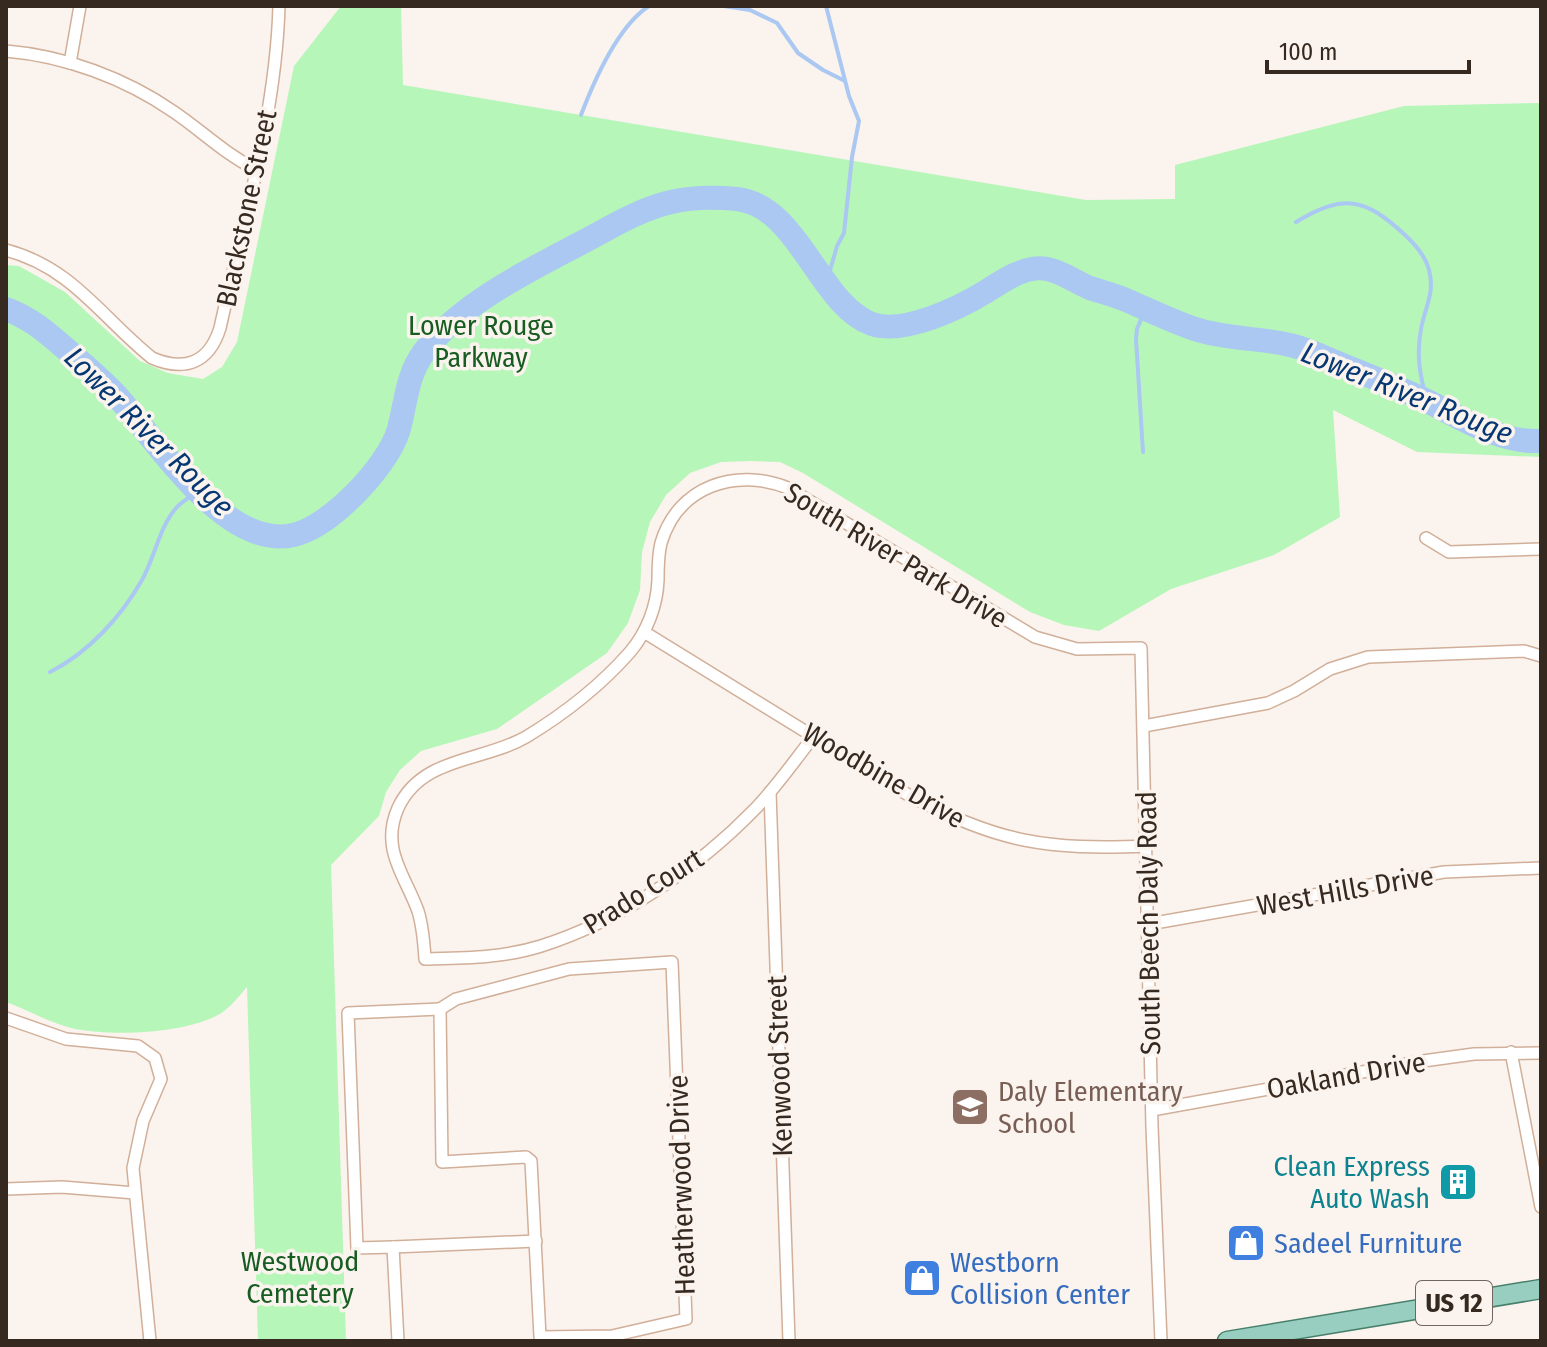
<svg xmlns="http://www.w3.org/2000/svg" width="1547" height="1347" viewBox="0 0 1547 1347" font-family="'Fira Sans Condensed',sans-serif">
  <rect width="100%" height="100%" fill="#faf3ee"/>
  <path fill="#b7f6b9" d="M341 6H401L403 85 1086 200 1175 199V165L1404 106 1541 103V457L1417 452 1333 410 1340 517 1274 555 1171 589 1099 631 1064 625 1030 612 803 473 780 462 751 461 721 462 690 473 666 495 650 522 642 552 640 590 628 623 607 653 497 729 421 751 400 770 386 792 379 816 331 865 346 1341H258L247 987C238 997 229 1010 216 1016 180 1034 114 1036 75 1029 52 1024 28 1010 6 1002V265L19 266 65 292 140 361 168 373 203 379 222 367 237 342 294 66Z"/>
  <g fill="none" stroke-linecap="round" stroke-linejoin="round">
    <g stroke="#aac8f1" stroke-width="4">
      <polyline points="724,6 750,10 777,23 798,53 823,70 845,81"/>
      <polyline points="826,6 849,96 859,121 852,157 844,233 837,246 827,281"/>
      <path d="M581 115C594 81 618 26 649 6"/>
      <path d="M1296 222C1344 193 1365 198 1405 235 1417 246 1428 259 1430 275 1434 294 1424 311 1421 329 1416 356 1420 376 1427 401"/>
      <polyline points="1143,452 1136,339 1137,329 1145,310"/>
      <path d="M50 672C88 653 121 617 142 580 155 557 159 527 177 507 183 501 190 497 197 492"/>
    </g>
    <path stroke="#aac8f1" stroke-width="24" d="M6 309C35 320 52 337 75 357 89 369 103 381 116 395 155 438 225 551 293 535 330 527 386 468 398 432 406 405 406 376 424 352 458 306 527 271 577 245 608 229 637 210 671 202 692 197 715 197 737 199 799 206 819 305 872 324 904 335 959 308 987 291 1004 280 1026 265 1047 269 1063 272 1075 282 1090 288 1102 292 1114 295 1126 300 1149 310 1171 321 1195 329 1235 342 1275 336 1314 353 1351 369 1391 384 1427 401 1463 419 1499 443 1541 441"/>
    <g stroke="#d1af99" stroke-width="14">
      <g id="minor">
        <path d="M6 51C65 56 125 78 174 112 202 131 225 154 255 169"/>
        <polyline points="70,63 80,6"/>
        <path d="M6 250C73 268 101 317 152 358 185 372 209 363 220 328 243 223 276 114 279 6"/>
        <polyline points="1426,538 1449,552 1541,549"/>
        <path d="M644 632 910 796C999 843 1047 850 1147 846"/>
        <polyline points="1144,726 1268,703 1294,691 1330,669 1368,657 1524,651 1541,656"/>
        <path d="M814 736C795 760 777 786 756 808 698 868 620 921 541 946 503 958 464 958 425 959 424 943 423 927 418 911 405 875 380 849 398 808 422 756 483 762 526 737 564 714 601 685 630 652 647 632 657 606 658 580 658 567 658 555 661 543 678 486 736 467 788 488L1035 637 1077 649 1141 648 1152 1127 1161 1341"/>
        <polyline points="770,792 789,1341"/>
        <polyline points="1149,924 1444,872 1541,868"/>
        <polygon points="672,962 686,1319 612,1336 540,1337 531,1161 526,1157 442,1162 440,1009 456,999 569,969"/>
        <polyline points="6,1018 66,1039 138,1046 155,1058 161,1079 143,1121 133,1168 150,1341"/>
        <polyline points="1511,1052 1541,1207"/>
        <polyline points="1152,1110 1423,1061 1474,1054 1541,1053"/>
        <polyline points="6,1189 62,1187 135,1193"/>
        <polyline points="393,1247 536,1241"/>
        <polyline points="398,1341 393,1247 357,1248 348,1013 440,1009"/>
      </g>
    </g>
    <g stroke="#487f6c" stroke-width="21">
      <polyline id="primary" points="1227,1341 1541,1289"/>
    </g>
    <use href="#minor" stroke="#fff" stroke-width="11"/>
    <use href="#primary" stroke="#97cebf" stroke-width="18"/>
  </g>
  <defs>
    <g id="school-square" transform="scale(2)"><rect x="-9" y="-9" width="18" height="18" rx="4" fill="#8d6e63" stroke="#faf3ee"/><path d="M0-5L7-2L0 1L-7-2ZM-4 1L0 2.5L4 1V4Q0 6-4 4Z" fill="#fff"/></g>
    <g id="building-square" transform="scale(2)"><rect x="-9" y="-9" width="18" height="18" rx="4" fill="#0f9aa8" stroke="#faf3ee"/><path d="M-4-6H4V6H1V3H-1V6H-4ZM-2.5-4.3h1.7v1.8h-1.7ZM.8-4.3h1.7v1.8H.8ZM-2.5-1h1.7V.8h-1.7ZM.8-1h1.7V.8H.8Z" fill="#fff"/></g>
    <g id="shop-square" transform="scale(2)"><rect x="-9" y="-9" width="18" height="18" rx="4" fill="#3f7fe0" stroke="#faf3ee"/><path d="M-5-2.5h2.3a2.7 3.5 0 0 1 5.4 0H5L5.5 6h-11ZM-1.5-2.5h3a1.5 2.3 0 0 0-3 0Z" fill="#fff"/></g>
  </defs>
  <g fill-rule="evenodd">
    <use href="#school-square" x="970" y="1107"/>
    <use href="#building-square" x="1458" y="1182"/>
    <use href="#shop-square" x="1246" y="1243"/>
    <use href="#shop-square" x="922" y="1278"/>
  </g>
  <g text-anchor="middle" stroke-width="7" stroke-linejoin="round" paint-order="stroke">
    <rect fill="#faf3ee" stroke="#71665e" stroke-width="2" x="1416" y="1281" width="76" height="44" rx="6"/>
    <g font-size="26" font-weight="bold" fill="#362920">
      <text x="1454" y="1312">US 12</text>
    </g>
    <g font-size="28" fill="#362920" stroke="#faf3ee">
      <text transform="translate(246 208) rotate(-78)" y="10">Blackstone Street</text>
      <text transform="translate(896 555) rotate(31)" y="10">South River Park Drive</text>
      <text transform="translate(884 775) rotate(30)" y="10">Woodbine Drive</text>
      <text transform="translate(1345 890) rotate(-10)" y="10">West Hills Drive</text>
      <text transform="translate(643 891) rotate(-32)" y="10">Prado Court</text>
      <text transform="translate(1148 923) rotate(-91)" y="10">South Beech Daly Road</text>
      <text transform="translate(779 1066) rotate(-92)" y="10">Kenwood Street</text>
      <text transform="translate(1346 1075) rotate(-10)" y="10">Oakland Drive</text>
      <text transform="translate(681 1185) rotate(-92)" y="10">Heatherwood Drive</text>
    </g>
    <g font-size="28" fill="#175c21" stroke="#faf3ee">
      <text x="481" y="335">Lower Rouge<tspan x="481" dy="32">Parkway</tspan></text>
      <text x="300" y="1271">Westwood<tspan x="300" dy="32">Cemetery</tspan></text>
    </g>
    <g font-size="28" fill="#785e54" stroke="#faf3ee" text-anchor="start">
      <text x="998" y="1101">Daly Elementary<tspan x="998" dy="32">School</tspan></text>
    </g>
    <g font-size="28" fill="#0d838f" stroke="#faf3ee" text-anchor="end">
      <text x="1430" y="1176">Clean Express<tspan x="1430" dy="32">Auto Wash</tspan></text>
    </g>
    <g font-size="28" fill="#366cbe" stroke="#faf3ee" text-anchor="start">
      <text x="1274" y="1253">Sadeel Furniture</text>
      <text x="950" y="1272">Westborn<tspan x="950" dy="32">Collision Center</tspan></text>
    </g>
    <g font-size="30" font-style="italic" fill="#073873" stroke="#faf3ee">
      <text transform="translate(1407 393) rotate(22)" y="10">Lower River Rouge</text>
      <text transform="translate(149 432) rotate(45)" y="10">Lower River Rouge</text>
    </g>
  </g>
  <rect width="1547" height="1347" fill="none" stroke="#362920" stroke-width="16"/>
  <path d="M1267 60v12h202v-12" fill="none" stroke="#362920" stroke-width="4"/>
  <text x="1279" y="60" font-size="24" fill="#362920" stroke="#faf3ee" stroke-width="6" paint-order="stroke">100 m</text>
</svg>
